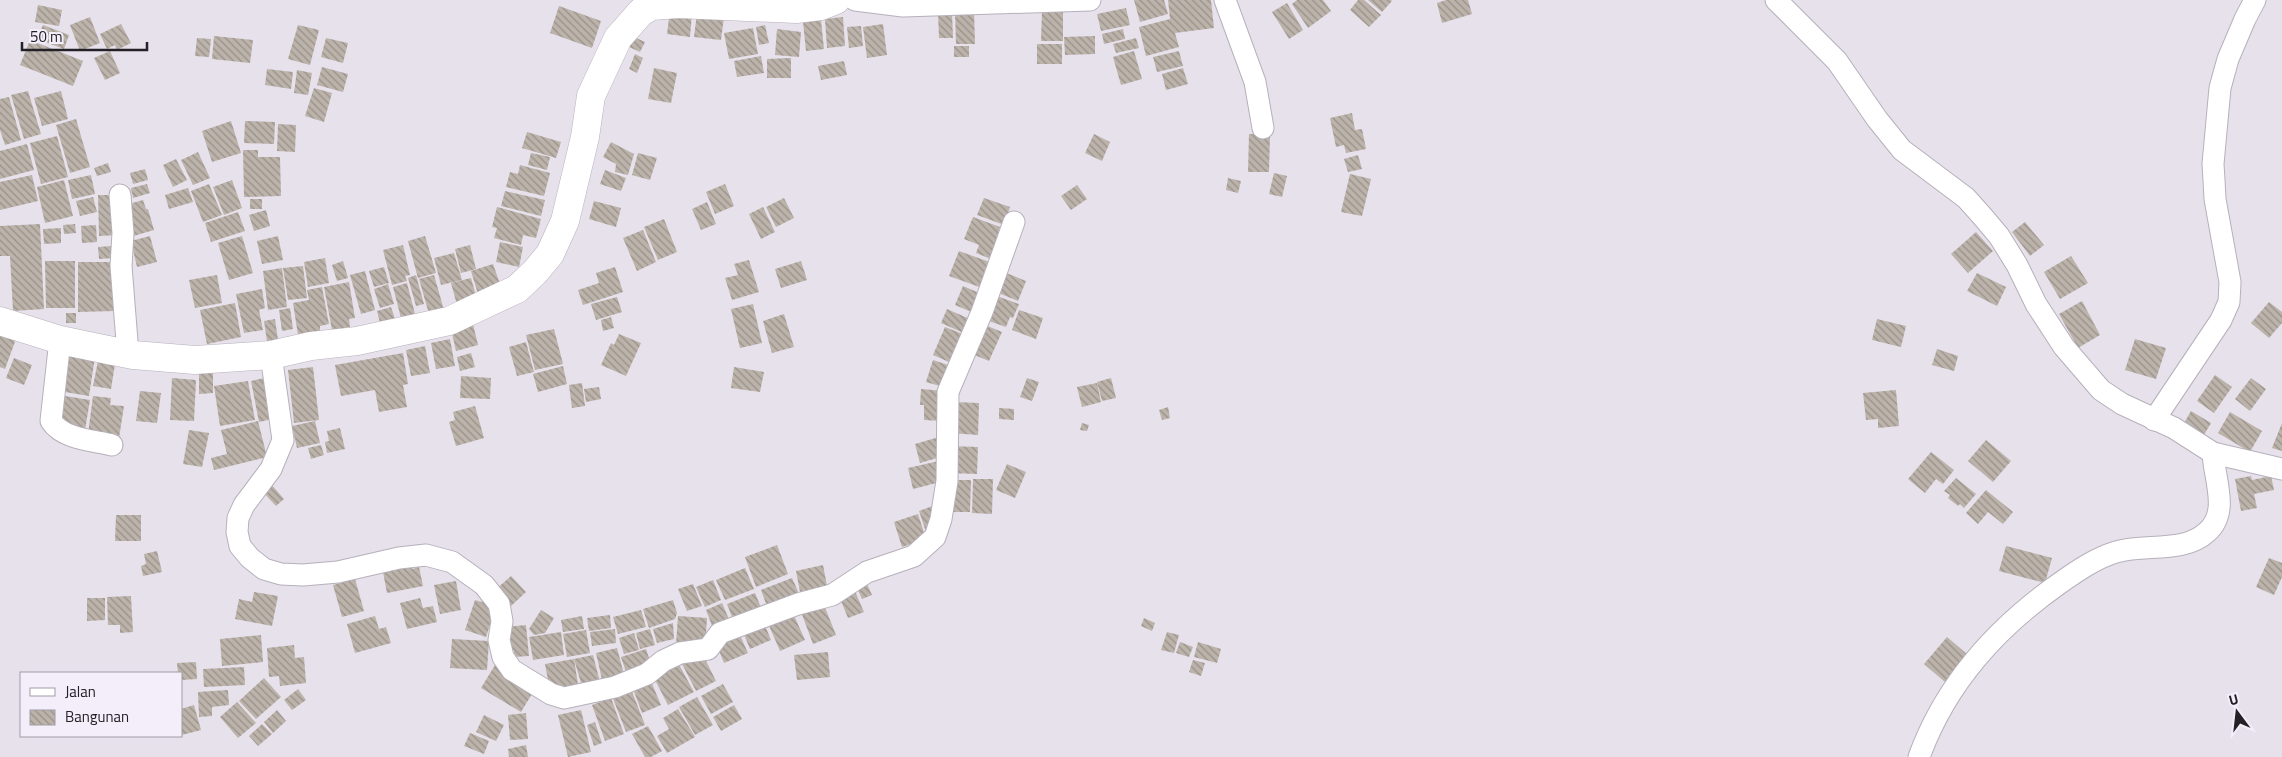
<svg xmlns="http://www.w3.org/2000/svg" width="2282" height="757" viewBox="0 0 2282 757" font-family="'Titillium Web',sans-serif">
  <defs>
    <pattern id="building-back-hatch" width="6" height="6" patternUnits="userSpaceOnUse" patternTransform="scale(1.25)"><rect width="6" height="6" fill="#bcb3aa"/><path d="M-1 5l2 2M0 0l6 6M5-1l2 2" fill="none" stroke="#98918a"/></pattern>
  </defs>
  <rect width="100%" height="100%" fill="#e7e1ec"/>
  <g fill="url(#building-back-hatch)">
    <polygon points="1134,0 1164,0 1168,14 1140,22"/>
    <polygon points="1168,0 1211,0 1214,28 1175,33 1179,47 1146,56 1139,27 1170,19"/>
    <polygon points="1297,0 1323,0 1331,11 1308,28 1292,4"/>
    <polygon points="1358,0 1364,0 1381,15 1369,27 1350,10"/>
    <polygon points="1368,0 1391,0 1392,1 1382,12"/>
    <polygon points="1446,0 1468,0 1472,14 1442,23 1437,3"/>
    <polygon points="1287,3 1303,30 1289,39 1272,12"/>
    <polygon points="38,5 62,10 59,26 35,22"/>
    <polygon points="559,6 601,21 592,48 550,33"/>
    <polygon points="1126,8 1130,25 1101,31 1097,14"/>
    <polygon points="1042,9 1063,9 1063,41 1041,41"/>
    <polygon points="670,10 692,13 690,37 667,34"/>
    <polygon points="952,12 953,38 939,38 938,13"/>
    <polygon points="955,12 974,12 975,44 956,44"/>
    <polygon points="697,13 724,17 721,40 694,37"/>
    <polygon points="90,17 100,43 80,51 70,25"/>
    <polygon points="843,17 845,46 827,48 825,19"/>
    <polygon points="821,20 824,49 806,51 803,22"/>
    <polygon points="121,24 131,43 117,50 115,45 107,49 100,34"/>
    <polygon points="883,24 887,55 867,58 863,27"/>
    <polygon points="43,25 69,35 64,49 37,39"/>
    <polygon points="298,25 319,30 310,65 288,59"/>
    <polygon points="765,25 769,43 759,45 756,27"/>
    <polygon points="861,26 863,46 849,48 847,27"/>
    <polygon points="753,28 758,54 729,59 724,33"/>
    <polygon points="777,29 801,32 799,57 775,55"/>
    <polygon points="1123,29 1125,39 1104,44 1102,34"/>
    <polygon points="214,36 253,40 250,63 212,59"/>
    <polygon points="632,36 645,42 640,52 627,46"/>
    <polygon points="1095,36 1095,54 1065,55 1064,37"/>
    <polygon points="197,38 211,39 209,57 195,56"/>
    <polygon points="326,38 348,43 343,63 321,57"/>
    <polygon points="1136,38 1139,48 1116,53 1113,44"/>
    <polygon points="30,40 83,61 73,86 20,65"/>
    <rect x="1037" y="44" width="25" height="20"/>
    <rect x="954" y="46" width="15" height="11"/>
    <polygon points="110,51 120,73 105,80 94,58"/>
    <polygon points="1134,51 1142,79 1121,85 1113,57"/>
    <polygon points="1179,51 1183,66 1157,72 1153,57"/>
    <polygon points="635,54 643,58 637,73 629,69"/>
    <polygon points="761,56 764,73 737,77 734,61"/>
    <polygon points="791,58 791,78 767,78 767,59"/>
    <polygon points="844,61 847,75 821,80 818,66"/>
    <polygon points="322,67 348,74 343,92 317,85"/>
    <polygon points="654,68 677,73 671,103 648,99"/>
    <polygon points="1183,68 1188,84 1166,90 1162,74"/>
    <polygon points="267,69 293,72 291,89 265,85"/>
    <polygon points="297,70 312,73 308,95 294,93"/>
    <polygon points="314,88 332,93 324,122 305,116"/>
    <polygon points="28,91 41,134 24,139 11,95"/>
    <polygon points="61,91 68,119 42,126 34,98"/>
    <polygon points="9,97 21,140 5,145 0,130 0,99"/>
    <polygon points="1352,113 1355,130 1362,129 1366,149 1346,153 1344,145 1336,147 1330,118"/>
    <polygon points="76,119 90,167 70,173 56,125"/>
    <polygon points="231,121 241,153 212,162 202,131"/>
    <polygon points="245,121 275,122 274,144 244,143"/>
    <polygon points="278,124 296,125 295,152 277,151"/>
    <polygon points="527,132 561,142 556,158 522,148"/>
    <polygon points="1094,134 1110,142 1102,161 1085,153"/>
    <polygon points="1249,134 1270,135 1269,172 1248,172"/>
    <polygon points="57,136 68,177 41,184 30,143"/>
    <polygon points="611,142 634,154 628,175 615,172 616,164 603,157"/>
    <polygon points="27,144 34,170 0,179 0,151"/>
    <polygon points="243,150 258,150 258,157 280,157 281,196 244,197"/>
    <polygon points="198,152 210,178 193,185 181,160"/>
    <polygon points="531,153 550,157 547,170 528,165"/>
    <polygon points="638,153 657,158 650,180 632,175"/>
    <polygon points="1358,155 1362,169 1348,172 1344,159"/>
    <polygon points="176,159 187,180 173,187 163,165"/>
    <polygon points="108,163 111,172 97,176 94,168"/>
    <polygon points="520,165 550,173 544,196 506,187 510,172 518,174"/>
    <polygon points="145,169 148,180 133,184 130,173"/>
    <polygon points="605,170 626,178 621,191 600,184"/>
    <polygon points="1274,173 1287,176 1282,197 1269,194"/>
    <polygon points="1350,174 1371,179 1362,216 1341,212"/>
    <polygon points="32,175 38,201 0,210 0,182"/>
    <polygon points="91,175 95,194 72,199 68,180"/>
    <polygon points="1228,178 1241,181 1238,193 1226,190"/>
    <polygon points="64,180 73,216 45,223 37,187"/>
    <polygon points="232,180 242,208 224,215 213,187"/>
    <polygon points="147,184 150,193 133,198 131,188"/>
    <polygon points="209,184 222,215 203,222 191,191"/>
    <polygon points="725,184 734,206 715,214 706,192"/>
    <polygon points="1077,185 1087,199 1071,210 1061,196"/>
    <polygon points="188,188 193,202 169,209 165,195"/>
    <polygon points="505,191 545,200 541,216 501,206"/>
    <polygon points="98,195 117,195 118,235 99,236"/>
    <polygon points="93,197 97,212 80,216 76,201"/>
    <polygon points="784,198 794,218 776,227 766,207"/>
    <polygon points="984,198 1010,207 1004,225 977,215"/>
    <rect x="250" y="199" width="12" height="10"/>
    <polygon points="143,200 146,209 148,209 154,230 130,237 129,204"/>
    <polygon points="594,201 621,208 616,227 589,219"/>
    <polygon points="707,202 716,224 701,230 692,209"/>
    <polygon points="497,207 541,219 536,238 523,235 521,245 494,238 497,228 492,227"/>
    <polygon points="763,207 775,232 761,239 749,214"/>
    <polygon points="266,210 270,226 254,231 249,215"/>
    <polygon points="238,212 245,231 211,242 205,223"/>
    <polygon points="973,217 1000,227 997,237 1005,240 996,261 976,253 979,245 964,239"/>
    <polygon points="664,219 677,252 658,260 644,227"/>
    <polygon points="2025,222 2044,245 2030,256 2012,232"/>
    <polygon points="40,224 44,309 13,311 10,256 0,256 0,226"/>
    <polygon points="75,224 76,233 64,234 63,225"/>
    <polygon points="96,225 97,242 82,243 81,226"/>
    <polygon points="61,228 61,243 44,244 43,229"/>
    <polygon points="643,230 656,262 637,271 623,238"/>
    <polygon points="1976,232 1993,251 1968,273 1951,254"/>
    <polygon points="150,236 157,262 137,267 131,241"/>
    <polygon points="242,236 253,273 229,280 218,243"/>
    <polygon points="278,236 283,260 262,264 257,241"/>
    <polygon points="425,236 436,273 418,278 408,241"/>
    <polygon points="500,242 523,247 519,267 496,262"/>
    <polygon points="403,245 410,275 405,276 407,281 392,285 383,250"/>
    <polygon points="470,245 476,269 461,273 455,249"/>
    <polygon points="112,246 113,258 99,259 98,247"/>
    <polygon points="959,251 995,264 985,289 949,276"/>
    <polygon points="454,253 462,280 441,285 434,258"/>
    <polygon points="2071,256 2088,283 2060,299 2044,272"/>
    <polygon points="325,258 329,283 308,287 304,262"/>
    <polygon points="749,260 759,292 732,300 725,278 738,275 734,264"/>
    <polygon points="45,261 75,261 75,308 46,308"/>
    <polygon points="343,261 348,278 337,281 332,265"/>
    <polygon points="801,261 807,280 781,288 775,269"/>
    <polygon points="78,262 115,262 115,311 78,312"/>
    <polygon points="493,264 500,284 478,294 471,271"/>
    <polygon points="303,266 307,298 288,300 283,268"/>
    <polygon points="384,267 389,283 374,287 369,271"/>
    <polygon points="615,267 623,292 583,305 578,290 599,283 596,273"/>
    <polygon points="282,268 287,307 268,310 263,271"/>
    <polygon points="365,271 375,310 361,314 350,275"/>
    <polygon points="1004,272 1026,281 1018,301 996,292"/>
    <polygon points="1977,273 2006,287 1997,306 1967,291"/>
    <polygon points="217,275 222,303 195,308 189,280"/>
    <polygon points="416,275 424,304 416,306 408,278"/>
    <polygon points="434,275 444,310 429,314 419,279"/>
    <polygon points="471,278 476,296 457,305 451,283"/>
    <polygon points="349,282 355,318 349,319 350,327 332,330 324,287"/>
    <polygon points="407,283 416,318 402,322 393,287"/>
    <polygon points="388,284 394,304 380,308 374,289"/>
    <polygon points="963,286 984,295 976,314 955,305"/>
    <polygon points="322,287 329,324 320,326 320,331 298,335 293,303 309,300 307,290"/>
    <polygon points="262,289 265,308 259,310 263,330 244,333 236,294"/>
    <polygon points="994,295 1019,304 1013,318 1010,317 1006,327 986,320"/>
    <polygon points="617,297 622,312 596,320 591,304"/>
    <polygon points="2082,301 2100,335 2078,348 2059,314"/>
    <polygon points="2269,302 2282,312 2282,323 2269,338 2251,323"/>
    <polygon points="235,303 241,337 207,344 200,310"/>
    <polygon points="753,304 762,343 740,348 731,309"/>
    <polygon points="391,307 396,322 381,327 377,311"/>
    <polygon points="290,308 293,329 282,331 279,310"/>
    <polygon points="947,309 972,320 966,334 941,323"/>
    <polygon points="1019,310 1043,318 1036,339 1012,330"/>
    <rect x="66" y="313" width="10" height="10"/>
    <polygon points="784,314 794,347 772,353 763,321"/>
    <polygon points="611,317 614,328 603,331 601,320"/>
    <polygon points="275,319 278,340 267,341 264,321"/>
    <polygon points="1877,319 1906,326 1901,347 1872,340"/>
    <polygon points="473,324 478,345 456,351 451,329"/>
    <polygon points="985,325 1002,332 989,361 972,354"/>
    <polygon points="945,327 968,336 956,365 933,355"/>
    <polygon points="554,329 563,364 535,370 526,335"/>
    <polygon points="0,334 16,339 5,369 0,367"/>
    <polygon points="619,334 641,343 626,376 601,365 611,343 614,345"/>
    <polygon points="450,339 455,366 436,369 431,343"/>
    <polygon points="2135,339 2166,348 2156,379 2125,370"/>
    <polygon points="526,342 534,372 517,376 509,347"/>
    <polygon points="425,346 430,373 411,376 406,350"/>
    <polygon points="1937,349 1958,356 1954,371 1932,365"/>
    <polygon points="65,353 95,357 89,396 59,391"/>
    <polygon points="403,353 408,384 403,385 407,407 379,412 375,390 341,396 335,365"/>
    <polygon points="471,353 475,367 460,371 457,357"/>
    <polygon points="14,358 32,365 24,385 6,378"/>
    <polygon points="933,360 954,367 947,388 926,382"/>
    <polygon points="98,361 115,364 111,389 93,386"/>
    <polygon points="563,366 567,384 538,392 533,374"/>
    <polygon points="313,367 319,420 294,423 288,370"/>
    <polygon points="734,367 764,372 760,392 731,388"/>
    <polygon points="199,368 213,368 213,393 199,394"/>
    <polygon points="2215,375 2232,387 2214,413 2197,401"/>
    <polygon points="461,376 491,378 490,399 460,398"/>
    <polygon points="269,377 277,418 259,422 251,381"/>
    <polygon points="172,378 196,380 194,421 170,420"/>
    <polygon points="1027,378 1039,382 1032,401 1020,397"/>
    <polygon points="1111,378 1116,398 1102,401 1097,382"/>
    <polygon points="2251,378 2266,389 2250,411 2235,399"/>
    <polygon points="248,381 255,420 220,426 214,386"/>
    <polygon points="582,383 585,406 572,408 569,385"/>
    <polygon points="1097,383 1101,402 1082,407 1077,387"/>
    <polygon points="599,387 601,399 586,402 584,389"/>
    <polygon points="921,389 944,391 942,421 924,420 924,405 920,405"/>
    <polygon points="1896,390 1899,426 1878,428 1878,419 1866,420 1863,393"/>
    <polygon points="140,391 161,393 157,423 136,421"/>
    <polygon points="59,395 90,400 85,430 55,418"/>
    <polygon points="93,396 111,398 110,405 124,406 119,438 88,434"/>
    <polygon points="953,402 979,403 978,435 951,433"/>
    <polygon points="475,406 484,438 456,446 449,422 455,420 453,412"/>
    <polygon points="1168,407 1170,418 1162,420 1159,410"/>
    <polygon points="999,408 1014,409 1014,420 999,419"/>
    <polygon points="2191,411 2211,423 2204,435 2184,423"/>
    <polygon points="2230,412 2262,431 2250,452 2218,433"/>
    <polygon points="258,421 267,457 214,470 211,458 227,454 221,430"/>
    <polygon points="315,421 320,443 297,448 292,426"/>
    <polygon points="1082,423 1089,425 1087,431 1080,430"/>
    <polygon points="2282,423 2282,451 2272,448"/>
    <polygon points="340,428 345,449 327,453 325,442 329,441 327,431"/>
    <polygon points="189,430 209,433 202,467 183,464"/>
    <polygon points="939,437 944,456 920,463 915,444"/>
    <polygon points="1986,440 2011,461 1993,482 1968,461"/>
    <polygon points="321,445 324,455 311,459 308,448"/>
    <polygon points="950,446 978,447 977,474 949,473"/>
    <polygon points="1931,452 1954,470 1943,484 1936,479 1925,493 1908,479"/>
    <polygon points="939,461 944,481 913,489 908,468"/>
    <polygon points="1007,464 1026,472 1015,498 996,490"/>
    <polygon points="2251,476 2252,480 2271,476 2274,490 2254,494 2257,508 2241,511 2235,479"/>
    <polygon points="1956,478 1976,494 1964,508 1960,504 1958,506 1948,498 1950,495 1944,491"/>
    <polygon points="973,479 993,479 992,514 972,513"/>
    <polygon points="951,480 971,480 970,512 950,512"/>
    <polygon points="270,483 284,499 276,506 262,491"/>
    <polygon points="1986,490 2013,512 2003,524 1988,512 1978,524 1966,513"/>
    <polygon points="935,505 926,532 919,511"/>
    <polygon points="918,514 926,539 902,547 894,522"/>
    <polygon points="116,515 141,515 141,541 115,541"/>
    <polygon points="777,545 788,574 756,587 745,557"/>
    <polygon points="2006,546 2052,558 2045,583 1999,571"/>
    <polygon points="157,551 162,572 143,576 141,566 146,564 144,554"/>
    <polygon points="2269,558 2282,563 2282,577 2274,595 2256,587"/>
    <polygon points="411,561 412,569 419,567 423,586 387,593 382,567"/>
    <polygon points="823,565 827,586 800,592 796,571"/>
    <polygon points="745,568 754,589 725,600 716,580"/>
    <polygon points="511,576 526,592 511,606 495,590"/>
    <polygon points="792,578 800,596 768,609 761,590"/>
    <polygon points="355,579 364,611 342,617 333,585"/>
    <polygon points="713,580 721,600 705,607 696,587"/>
    <polygon points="456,581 461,610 440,614 434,585"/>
    <polygon points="693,584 702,606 687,611 678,589"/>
    <polygon points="867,584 872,595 862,599 857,588"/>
    <polygon points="854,589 864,612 848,618 839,596"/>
    <polygon points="254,592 278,596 272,626 235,619 239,599 252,602"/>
    <polygon points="755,593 762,610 734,622 727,604"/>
    <polygon points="131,596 133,632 120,633 120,625 108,625 107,597"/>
    <polygon points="87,598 105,598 105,620 87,621"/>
    <polygon points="420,598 423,608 433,606 437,622 407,629 400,603"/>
    <polygon points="475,600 496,606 486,637 465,630"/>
    <polygon points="673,600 677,613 675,619 649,628 643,609"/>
    <polygon points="822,600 836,635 813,644 800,609"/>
    <polygon points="722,603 731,624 714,631 706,610"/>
    <polygon points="541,610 554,618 545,633 534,635 529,629"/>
    <polygon points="641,610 646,627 618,634 613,617"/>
    <polygon points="792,611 805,640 780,651 767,621"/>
    <polygon points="610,615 611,628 589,631 587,618"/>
    <polygon points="375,616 379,629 386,627 391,643 355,653 347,624"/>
    <polygon points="582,616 584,629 563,632 561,620"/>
    <polygon points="678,616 707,618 705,646 676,644"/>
    <polygon points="1144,618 1155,623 1152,631 1141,626"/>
    <polygon points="673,623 674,639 657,643 653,629"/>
    <polygon points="764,623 771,640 750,649 743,632"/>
    <polygon points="526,625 529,656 514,657 514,650 507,651 505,627"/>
    <polygon points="615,629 616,643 592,646 590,632"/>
    <polygon points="650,629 655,645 640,649 636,633"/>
    <polygon points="586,630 590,653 567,657 563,634"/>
    <polygon points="561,632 564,655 533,660 529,637"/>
    <polygon points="1167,632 1179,635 1174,653 1161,650"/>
    <polygon points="634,633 639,650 624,654 619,638"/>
    <polygon points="739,633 748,653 724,663 716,643"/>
    <polygon points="261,635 263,662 222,666 220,639"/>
    <polygon points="1947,637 1968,655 1945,682 1924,664"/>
    <polygon points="452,639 489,641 487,670 450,668"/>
    <polygon points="1180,642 1193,647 1189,657 1176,653"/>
    <polygon points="1198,642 1221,649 1217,663 1194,657"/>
    <polygon points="294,645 295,658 304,657 306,683 280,686 279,676 269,677 267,648"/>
    <polygon points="617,648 625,678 603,684 596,653"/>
    <polygon points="646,649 650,661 627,675 621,657"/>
    <polygon points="828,652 830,677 797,680 794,655"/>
    <polygon points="593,655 601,686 583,690 574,659"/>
    <polygon points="703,655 716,681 696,691 680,660"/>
    <polygon points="574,659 579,691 549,685 545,664"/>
    <polygon points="1193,660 1205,663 1201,676 1189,672"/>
    <polygon points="677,661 694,692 668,705 652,674"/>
    <polygon points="196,662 197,679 181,680 181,673 178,673 177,663"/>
    <polygon points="495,665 535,689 521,712 481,688"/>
    <polygon points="244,667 245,685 204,687 203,669"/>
    <polygon points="264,678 281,697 256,719 239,701"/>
    <polygon points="650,679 661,705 642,713 632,686"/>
    <polygon points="723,684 733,702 711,714 701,696"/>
    <polygon points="298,689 306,700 292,710 284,700"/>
    <polygon points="631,689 645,725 626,732 612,696"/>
    <polygon points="228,690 229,705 212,707 212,716 199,717 198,692"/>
    <polygon points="697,697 713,725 695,735 679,707"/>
    <polygon points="611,698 624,734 605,741 592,705"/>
    <polygon points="237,702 256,723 238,738 220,717"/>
    <polygon points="194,705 201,730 182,735 181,709"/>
    <polygon points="734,705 742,719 721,731 713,717"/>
    <polygon points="678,709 695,737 667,753 657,736 669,729 663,718"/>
    <polygon points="277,710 286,721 273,733 264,722"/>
    <polygon points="581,710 591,752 568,757 558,715"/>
    <polygon points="526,713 528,739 510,740 508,715"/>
    <polygon points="484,715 504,725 496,741 476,732"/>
    <polygon points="595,722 602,743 594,746 587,725"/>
    <polygon points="262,724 272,734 258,746 249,736"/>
    <polygon points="648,726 662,751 651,757 645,757 632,734"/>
    <polygon points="470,733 489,741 484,754 464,746"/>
    <polygon points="526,745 528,757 509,757 508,749"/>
  </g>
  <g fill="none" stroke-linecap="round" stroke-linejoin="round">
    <g stroke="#b6b0bb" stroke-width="23">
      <g id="minor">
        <polyline points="855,0 903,6 1090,0"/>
        <polyline points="1225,0 1255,82 1263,128"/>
        <polyline points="1776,0 1837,61 1877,119 1902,150 1966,198 1983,217 1999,236 2017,265 2036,304 2064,347 2101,390 2122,404 2174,428 2213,453 2282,469"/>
        <polyline points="120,195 123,233 121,266 128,354"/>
        <path d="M60 340 51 421C63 439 91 440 112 445"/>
        <polyline points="271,355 283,440 271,469 244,505 238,518 237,532 240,546 250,558 264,569 281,574 303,575 338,572 399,558 426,555 452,562 484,585 499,604 502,621 499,640 503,657 512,670 551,694 564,698 615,687 647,674 663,661 680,653 708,649 720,633 798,604 832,595 867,572 914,556 935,537 941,519 947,481 948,392 982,312 1014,222"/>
        <polyline points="2154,420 2221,320 2229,302 2230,282 2215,199 2214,180 2213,164 2220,88 2228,59 2245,19 2255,0"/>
        <path d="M1919 757C1946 683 1996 628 2060 583 2077 571 2096 558 2116 552 2145 543 2183 554 2207 532 2230 512 2214 479 2213 453"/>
      </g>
    </g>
    <g stroke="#b6b0bb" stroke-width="29">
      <polyline id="major" points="0,321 60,340 108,350 133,355 195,360 271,355 311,346 357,341 449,321 517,289 535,272 550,254 565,221 585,137 591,96 618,38 641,12 652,6 678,4 796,9 821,6 836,0"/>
    </g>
    <use href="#minor" stroke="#fff" stroke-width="21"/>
    <use href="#major" stroke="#fff" stroke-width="28"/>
  </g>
  <rect x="20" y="672" width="162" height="65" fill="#f4eefa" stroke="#a09ca5"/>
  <rect x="30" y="688" width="25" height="8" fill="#ffffff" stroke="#a09ca5"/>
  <text x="65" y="697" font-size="15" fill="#232125">Jalan</text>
  <rect x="30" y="710" width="25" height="15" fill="url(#building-back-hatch)" stroke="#a09ca5"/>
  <text x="65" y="722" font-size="15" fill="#232125">Bangunan</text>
  <g transform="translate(2237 712) rotate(345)" stroke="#f4eefa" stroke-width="4" paint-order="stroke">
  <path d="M0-4L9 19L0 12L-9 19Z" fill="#232125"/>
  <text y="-8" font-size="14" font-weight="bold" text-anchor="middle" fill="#232125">U</text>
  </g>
  <path d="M22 42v8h125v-8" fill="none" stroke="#232125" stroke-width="2.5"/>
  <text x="30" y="42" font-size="15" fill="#232125" stroke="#f4eefa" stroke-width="4" paint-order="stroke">50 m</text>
</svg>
